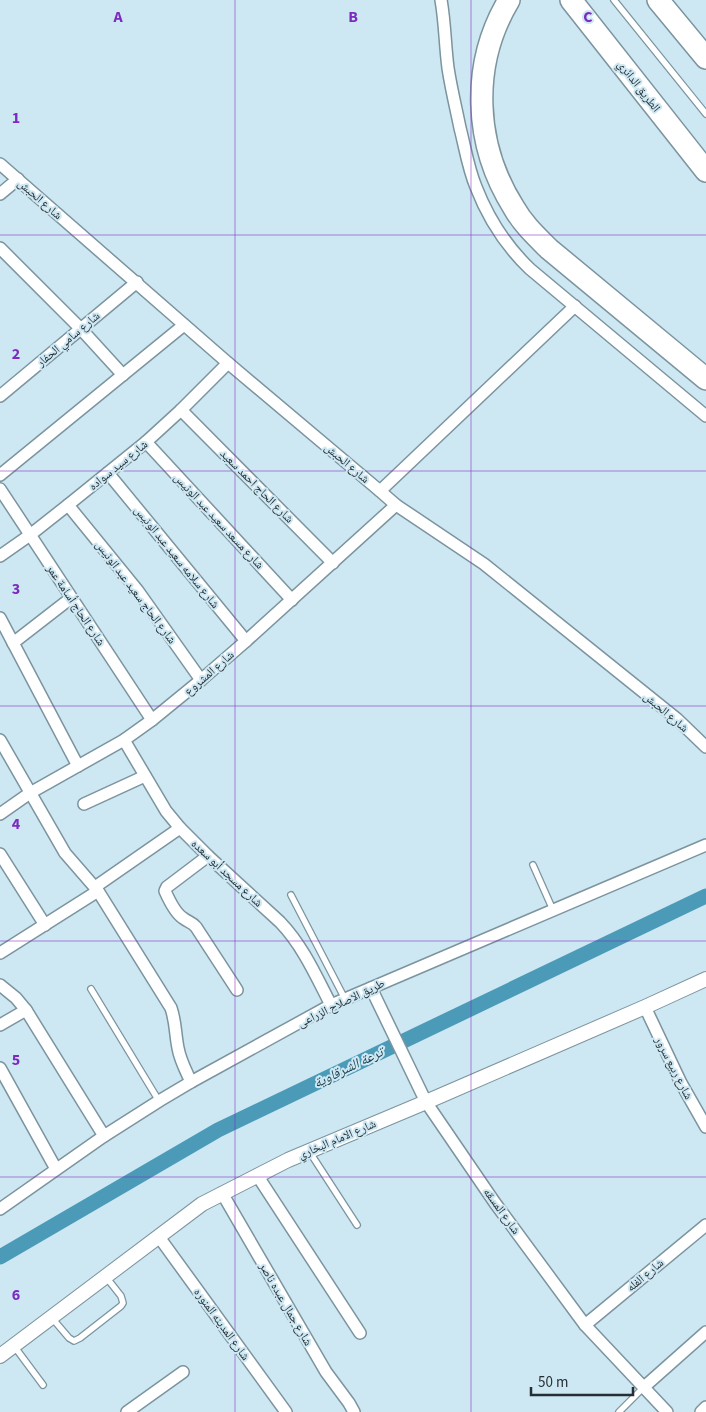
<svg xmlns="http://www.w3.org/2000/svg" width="706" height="1412" viewBox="0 0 706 1412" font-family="'Source Sans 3','Noto Naskh Arabic',sans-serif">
  <rect width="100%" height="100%" fill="#cde7f3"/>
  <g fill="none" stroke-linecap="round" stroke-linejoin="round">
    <polyline stroke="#4a9ab8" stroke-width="15" points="0,1257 218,1130 706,896"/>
    <g stroke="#7b949e" stroke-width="8">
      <g id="service">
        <polyline points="614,0 706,114"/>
        <polyline points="533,865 553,910"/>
        <polyline points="291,895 345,999"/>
        <polyline points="91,989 159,1101"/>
        <polyline points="309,1151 357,1225"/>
        <polyline points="52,1318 69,1338 74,1341 80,1338 121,1306 123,1303 121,1296 106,1277"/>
        <polyline points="14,1346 43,1385"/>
        <polyline points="619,1412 644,1387"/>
      </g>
    </g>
    <g stroke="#7b949e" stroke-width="14">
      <g id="minor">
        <path d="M441 0C445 22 445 45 448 68 451 88 456 108 460 128 465 147 468 168 476 187 488 218 506 246 530 269L706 416"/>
        <polyline points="0,164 228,363 380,491 396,505 484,564 677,719 706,747"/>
        <polyline points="0,194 18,179"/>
        <polyline points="0,248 81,329 123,375"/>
        <polyline points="0,396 137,282"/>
        <polyline points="181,410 333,563"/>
        <polyline points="146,442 292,600"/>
        <polyline points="108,473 246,641"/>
        <polyline points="0,475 184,325"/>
        <polyline points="0,489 152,720"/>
        <polyline points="380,491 575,306"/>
        <polyline points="68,505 138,591 201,680"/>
        <polyline points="0,556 30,535 68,505 146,442 181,410 228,363"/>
        <polyline points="0,618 78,766"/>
        <polyline points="13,643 71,598"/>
        <path d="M0 740 65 853 98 891 171 1008C176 1023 175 1033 178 1048 180 1060 186 1071 191 1082"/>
        <path d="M124 740 166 811 180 828 208 856 280 922C303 946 316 976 331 1005"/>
        <polyline points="84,804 145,776"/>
        <polyline points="0,814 30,793 124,740 152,720 201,680 246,641 396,505"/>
        <polyline points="0,854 45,925"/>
        <path d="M208 856 167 887 165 891C169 900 175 913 183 918 188 922 192 922 196 927L237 990"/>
        <polyline points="95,887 180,828"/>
        <polyline points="0,953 98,891"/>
        <polyline points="0,985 16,998 26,1010 104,1136"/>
        <polyline points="371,988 426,1102 495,1203 585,1325 667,1412"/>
        <polyline points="645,1007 681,1083 706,1127"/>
        <polyline points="0,1025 26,1010"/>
        <polyline points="0,1068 56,1169"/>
        <polyline points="257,1175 360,1333"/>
        <polyline points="222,1193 326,1372 349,1403 354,1412"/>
        <polyline points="0,1209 104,1136 159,1101 191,1082 331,1005 706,845"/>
        <polyline points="159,1237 286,1412"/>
        <polyline points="585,1325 706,1225"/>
        <polyline points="644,1387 706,1332"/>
        <polyline points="127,1412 183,1372"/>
        <polyline points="701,1412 706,1407"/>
      </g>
    </g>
    <g stroke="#7b949e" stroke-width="16">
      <polyline id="tertiary" points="0,1356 202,1204 288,1160 426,1102 645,1007 706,979"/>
    </g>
    <g stroke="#7b949e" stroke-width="24">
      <g id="motorway">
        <path d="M509 0C470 65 474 145 514 208 523 224 536 236 549 249L706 379"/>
        <polyline points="571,0 706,171"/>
        <polyline points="658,0 706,58"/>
      </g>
    </g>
    <use href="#service" stroke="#fff" stroke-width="5.5"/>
    <use href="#minor" stroke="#fff" stroke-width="11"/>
    <use href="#tertiary" stroke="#fff" stroke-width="14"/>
    <use href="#motorway" stroke="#fff" stroke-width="21"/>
  </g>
  <path fill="none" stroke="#7b2cbf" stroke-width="1" stroke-opacity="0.55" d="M235 0V1412M471 0V1412M0 235H706M0 471H706M0 706H706M0 941H706M0 1177H706"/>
  <g text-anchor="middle" stroke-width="4" stroke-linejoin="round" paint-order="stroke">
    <g font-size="12" fill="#252f33" stroke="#cde7f3">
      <text transform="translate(639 86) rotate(52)" y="4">الطريق الدائري</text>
      <text transform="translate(40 199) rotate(41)" y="4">شارع الحبش</text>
      <text transform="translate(68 339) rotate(-40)" y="4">شارع سامي الحفار</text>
      <text transform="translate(347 463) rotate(40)" y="4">شارع الحبش</text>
      <text transform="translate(118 465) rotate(-39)" y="4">شارع سيد سواده</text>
      <text transform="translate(257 486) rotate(45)" y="4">شارع الحاج احمد سعيد</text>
      <text transform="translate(219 521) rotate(47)" y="4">شارع مسعد سعيد عبد الونيس</text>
      <text transform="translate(177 557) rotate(51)" y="4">شارع سلامه سعيد عبد الونيس</text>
      <text transform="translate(136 592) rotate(53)" y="4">شارع الحاج سعيد عبد الونيس</text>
      <text transform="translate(76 605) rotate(56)" y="4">شارع الحاج أسامة عمر</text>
      <text transform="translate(209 673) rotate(-41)" y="4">شارع المشروع</text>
      <text transform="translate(666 712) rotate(40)" y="4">شارع الحبش</text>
      <text transform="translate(227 873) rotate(43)" y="4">شارع مسجد أبو سعده</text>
      <text transform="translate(341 1003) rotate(-26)" y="4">طريق الاصلاح الزراعى</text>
      <text transform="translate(674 1068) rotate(63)" y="4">شارع ربيع سرور</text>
      <text transform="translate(337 1139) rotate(-23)" y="4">شارع الامام البخاري</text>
      <text transform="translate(502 1211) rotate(54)" y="4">شارع المسقه</text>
      <text transform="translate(645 1275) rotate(-40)" y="4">شارع الفله</text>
      <text transform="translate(286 1304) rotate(60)" y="4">شارع جمال عبده ناصر</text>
      <text transform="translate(222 1324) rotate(54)" y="4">شارع المدينه المنوره</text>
    </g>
    <g font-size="14" font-style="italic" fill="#1e4250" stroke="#cde7f3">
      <text transform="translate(348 1067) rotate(-26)" y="5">ترعة الشرقاوية</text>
    </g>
  </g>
  <g font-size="16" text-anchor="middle" font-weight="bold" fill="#7b2cbf" stroke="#cde7f3" stroke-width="4" stroke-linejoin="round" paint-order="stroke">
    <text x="118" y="22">A</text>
    <text x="353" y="22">B</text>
    <text x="588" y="22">C</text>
    <text x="16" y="123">1</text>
    <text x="16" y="359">2</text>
    <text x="16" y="594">3</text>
    <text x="16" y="829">4</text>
    <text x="16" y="1065">5</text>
    <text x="16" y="1300">6</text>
  </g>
  <path d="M531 1387v8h102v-8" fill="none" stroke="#252f33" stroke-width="2.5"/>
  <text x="538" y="1387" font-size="15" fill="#252f33" stroke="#cde7f3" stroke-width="4" paint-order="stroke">50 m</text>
</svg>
